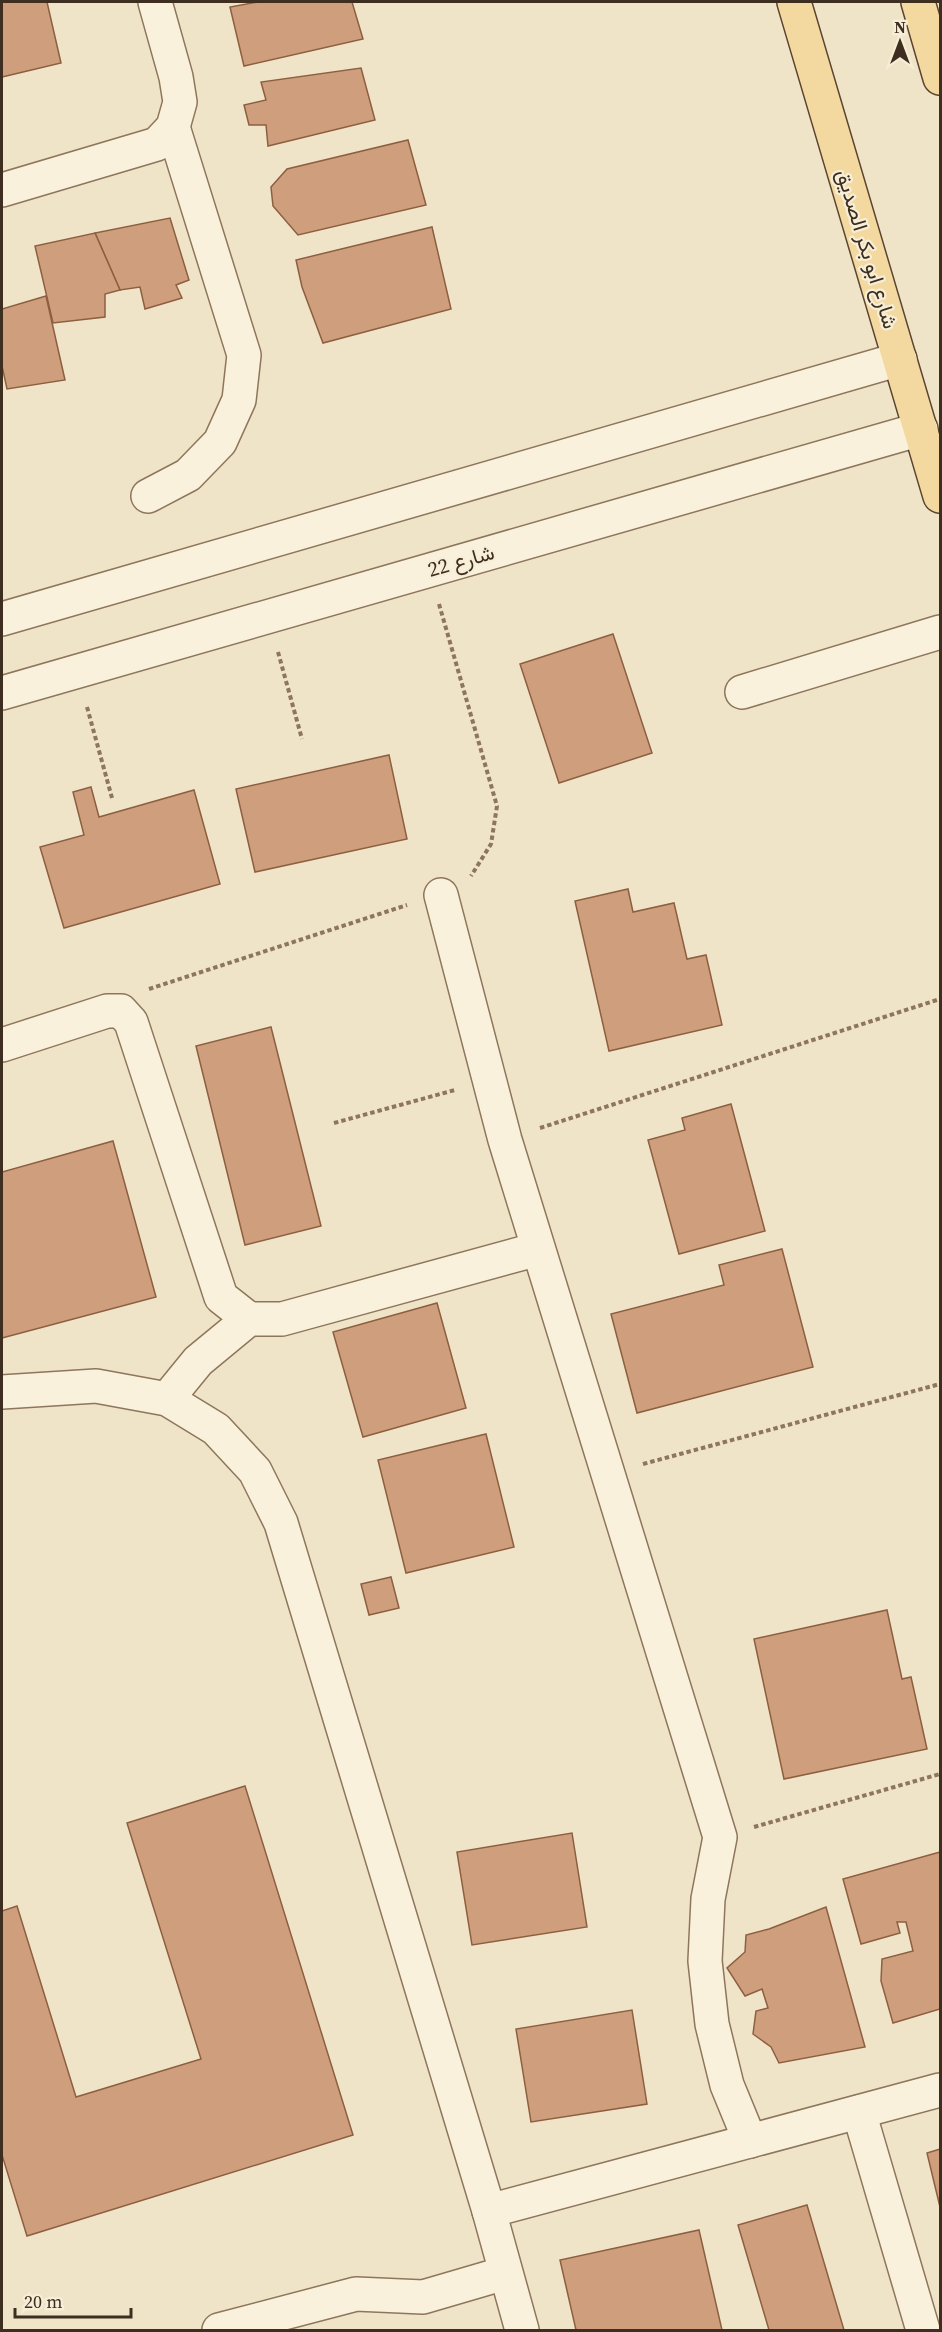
<svg xmlns="http://www.w3.org/2000/svg" width="942" height="2332" viewBox="0 0 942 2332" font-family="'Source Serif 4',Vazirmatn,serif">
  <rect width="100%" height="100%" fill="#f0e4c8"/>
  <g fill="#cf9f7d" stroke="#8d5f41" stroke-width="1.5">
    <polygon points="2,2 47,2 61,63 2,77"/>
    <polygon points="258,2 352,2 363,39 244,66 230,7"/>
    <polygon points="361,68 375,120 268,146 266,125 249,125 244,105 266,100 261,82"/>
    <polygon points="408,140 426,205 298,235 273,206 271,187 287,169"/>
    <polygon points="170,218 189,280 176,285 182,298 145,309 140,287 120,290 95,233"/>
    <polygon points="432,227 451,309 323,343 302,287 296,260"/>
    <polygon points="95,233 120,290 105,294 105,317 53,323 35,246"/>
    <polygon points="46,296 65,380 7,389 2,366 2,309"/>
    <polygon points="613,634 652,753 559,783 520,664"/>
    <polygon points="389,755 407,839 255,872 236,789"/>
    <polygon points="91,787 99,817 194,790 220,884 64,928 40,847 84,835 73,792"/>
    <polygon points="628,889 633,912 674,903 687,959 706,955 722,1025 609,1051 575,901"/>
    <polygon points="271,1027 321,1226 245,1245 196,1046"/>
    <polygon points="731,1104 765,1231 679,1254 648,1140 685,1130 682,1118"/>
    <polygon points="113,1141 156,1297 2,1338 2,1172"/>
    <polygon points="782,1249 813,1367 637,1413 611,1314 724,1285 719,1265"/>
    <polygon points="437,1303 466,1408 363,1437 333,1332"/>
    <polygon points="486,1434 514,1547 406,1573 378,1460"/>
    <polygon points="391,1577 399,1608 369,1615 361,1584"/>
    <polygon points="887,1610 902,1679 911,1677 927,1749 784,1779 754,1639"/>
    <polygon points="245,1786 353,2135 27,2236 2,2155 2,1911 17,1906 76,2097 201,2059 127,1823"/>
    <polygon points="572,1833 587,1927 472,1945 457,1852"/>
    <polygon points="940,1852 940,2009 893,2023 881,1981 882,1959 913,1951 906,1922 897,1922 900,1933 861,1944 843,1879"/>
    <polygon points="826,1907 865,2047 779,2063 771,2047 753,2034 756,2011 768,2008 762,1989 745,1996 727,1968 745,1952 746,1935 769,1929"/>
    <polygon points="632,2010 647,2104 531,2122 516,2029"/>
    <polygon points="940,2149 940,2207 927,2153"/>
    <polygon points="807,2205 844,2330 769,2330 738,2225"/>
    <polygon points="699,2230 722,2330 576,2330 560,2260"/>
  </g>
  <g fill="none" stroke-linecap="round" stroke-linejoin="round">
    <g stroke="#8d765c" stroke-width="36">
      <g id="minor">
        <polyline points="2,190 157,144 173,127 180,102 176,77 155,2"/>
        <polyline points="148,496 188,475 220,442 239,400 244,355 173,127"/>
        <polyline points="2,619 900,359"/>
        <polyline points="742,692 940,632"/>
        <polyline points="2,693 921,429"/>
        <polyline points="441,895 505,1140 720,1837 708,1899 705,1961 712,2024 727,2085 750,2141"/>
        <polyline points="2,1045 107,1011 121,1011 131,1022 221,1297 249,1319"/>
        <polyline points="2,1392 96,1386 167,1399 216,1429 255,1471 281,1523 489,2211 522,2330"/>
        <polyline points="167,1399 198,1361 249,1319 282,1319 538,1249"/>
        <polyline points="859,2112 923,2330"/>
        <polyline points="489,2211 940,2090"/>
        <polyline points="219,2330 356,2294 423,2297 505,2273"/>
      </g>
    </g>
    <g stroke="#5b4430" stroke-width="36">
      <g id="major">
        <polyline points="794,2 940,496"/>
        <polyline points="918,2 940,78"/>
      </g>
    </g>
    <g stroke="#8d765c" stroke-width="4" stroke-dasharray="4.5 3" stroke-linecap="butt">
      <polyline points="439,604 497,806 491,844 471,876"/>
      <polyline points="278,652 302,739"/>
      <polyline points="87,707 112,798"/>
      <polyline points="149,989 407,905"/>
      <polyline points="334,1123 455,1090"/>
      <polyline points="540,1128 940,999"/>
      <polyline points="643,1464 940,1384"/>
      <polyline points="754,1827 940,1774"/>
    </g>
    <use href="#minor" stroke="#faf1dc" stroke-width="33"/>
    <use href="#major" stroke="#f3d9a0" stroke-width="33"/>
  </g>
  <g text-anchor="middle" stroke-width="4.5" stroke-linejoin="round" paint-order="stroke">
    <g font-size="21" fill="#3d2e20" stroke="#f7eed8">
      <text transform="translate(867 249) rotate(73)" y="7">شارع ابو بكر الصديق</text>
      <text transform="translate(461 561) rotate(-16)" y="7">شارع 22</text>
    </g>
  </g>
  <rect width="942" height="2332" fill="none" stroke="#3d2e20" stroke-width="6"/>
  <g transform="translate(900 42)" stroke="#f7eed8" stroke-width="4.5" paint-order="stroke">
  <path d="M0-4.5L10 22L0 15L-10 22Z" fill="#3d2e20"/>
  <text y="-9" font-size="16" font-weight="bold" text-anchor="middle" fill="#3d2e20">N</text>
  </g>
  <path d="M15 2308v9h116v-9" fill="none" stroke="#3d2e20" stroke-width="3"/>
  <text x="24" y="2308" font-size="18" fill="#3d2e20" stroke="#f7eed8" stroke-width="4.5" paint-order="stroke">20 m</text>
</svg>
